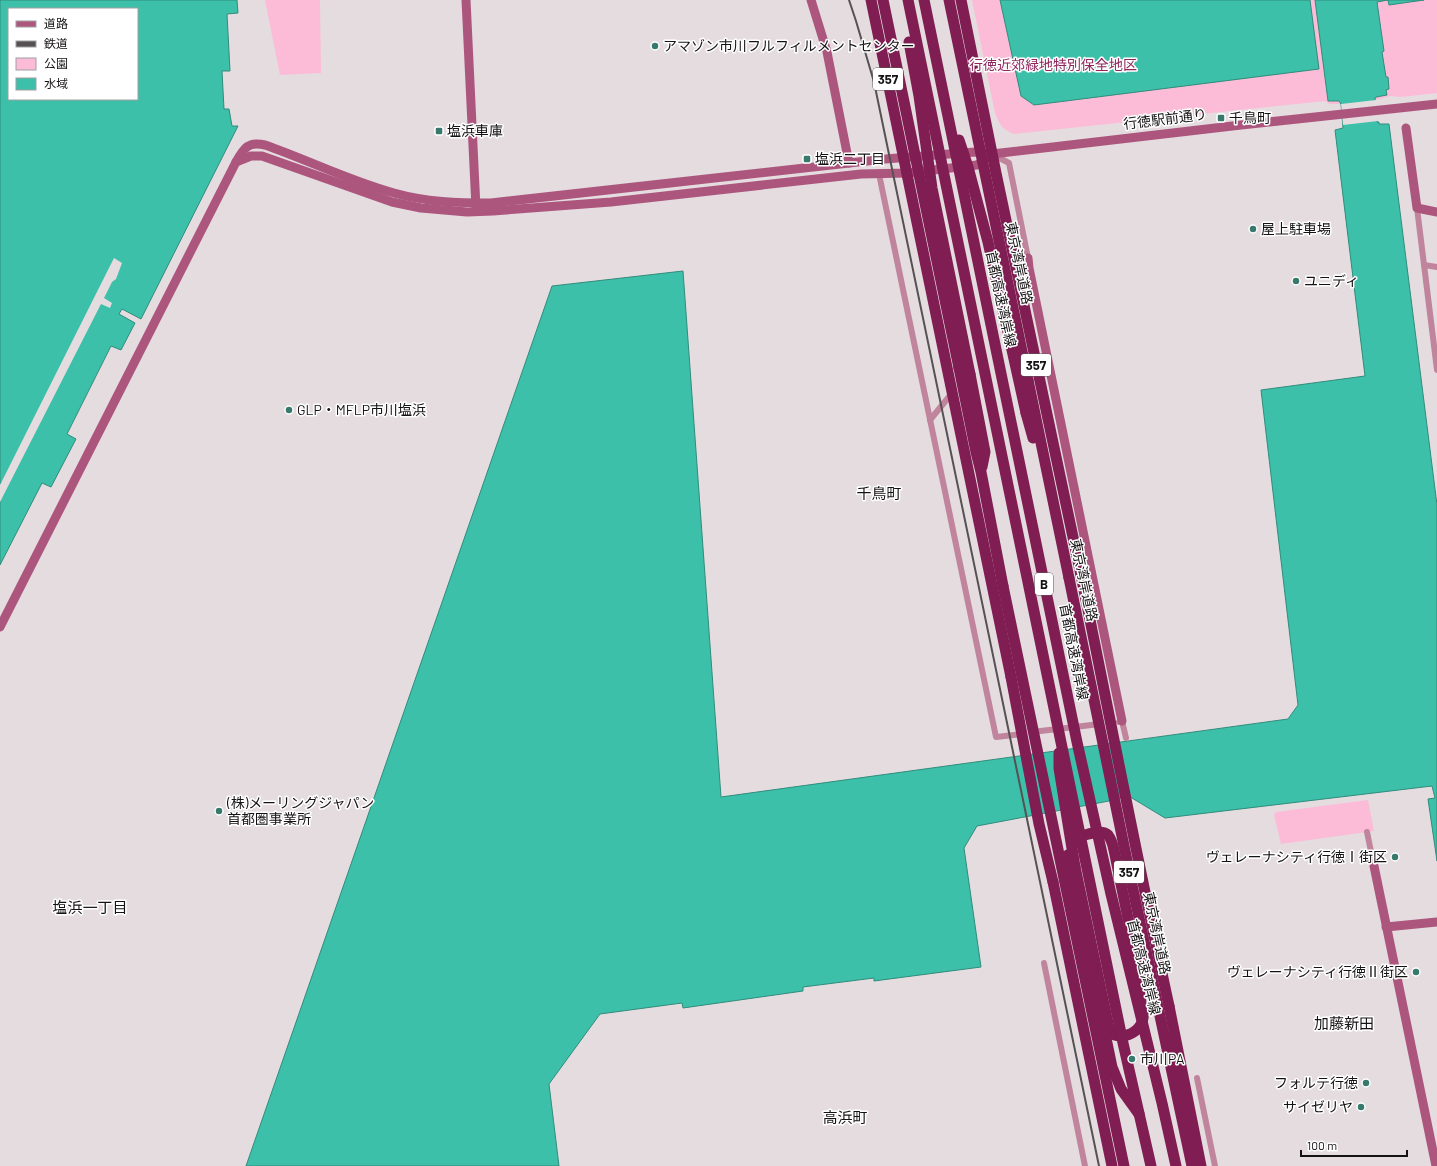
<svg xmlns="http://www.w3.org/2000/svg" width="1437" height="1166" viewBox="0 0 1437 1166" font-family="Barlow,'Noto Sans JP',sans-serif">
  <rect width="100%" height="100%" fill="#e5dcdf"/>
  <g fill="#fcbbd6">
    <polygon points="265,0 320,0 321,73 280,75"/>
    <path d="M972 0H1437V93L1401 97 1390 96 1380 99 1341 104H1329L1325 101 1014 134C1002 129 1000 125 995 113Z"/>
    <polygon points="1368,800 1374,831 1281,844 1274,815 1276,812"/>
  </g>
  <g fill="#3cc0a9" stroke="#308c7c" fill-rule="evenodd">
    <path d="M0 0H237L238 13 227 14 230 71H222L224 109H229L232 126H238L141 319 122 309 119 314 135 323 121 350 111 346 67 434 76 439 51 487 42 483 0 565ZM9 9H137V99H9Z"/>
    <polygon points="1000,0 1310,0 1319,69 1034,105 1021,96"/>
    <polygon points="1315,0 1424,0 1389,5 1388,0 1377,2 1384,51 1382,52 1386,77 1388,77 1389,89 1386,90 1387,95 1376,97 1375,99 1377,122 1379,122 1379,124 1389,124 1437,505 1437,861 1428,799 1435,798 1432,786 1165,818 1127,795 1109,801 977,826 964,848 981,967 874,981 874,978 803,987 803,991 683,1008 682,1003 600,1014 549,1084 559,1166 246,1166 552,286 683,271 721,797 1288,719 1298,705 1261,390 1365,376 1335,130 1343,128 1341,104 1339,101 1328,101"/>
  </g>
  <g fill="#e5dcdf">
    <polygon points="1376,100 1378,121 1343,125 1341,104"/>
    <polygon points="114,258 122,263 116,279 112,282 104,298 112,303 110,308 101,304 0,502 0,485"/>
  </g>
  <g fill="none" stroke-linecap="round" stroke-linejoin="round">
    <g stroke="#c0849d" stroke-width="6">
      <polyline points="992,154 1009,163 1028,258"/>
      <polyline points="879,174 996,737 1023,734"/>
      <polyline points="1417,208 1437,370"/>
      <polyline points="1424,265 1437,267"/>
      <polyline points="930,420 952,393"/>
      <polyline points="1119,722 1122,721 1126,738"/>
      <polyline points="1032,732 1100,724"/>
      <polyline points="1367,832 1374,866"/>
      <polyline points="1044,963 1085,1166"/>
      <polyline points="1197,1078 1215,1166"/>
    </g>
    <g stroke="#ac567e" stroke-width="9">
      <polyline points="466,0 476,208"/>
      <polyline points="811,0 827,52 849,163"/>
      <polyline points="1406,128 1417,208 1437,212"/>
      <polyline points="236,162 251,156 262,156 392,202 421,208 467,212 493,211 611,202 861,174 907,173 977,165 986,158"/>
      <polyline points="1028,258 1029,268 1122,721"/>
      <path d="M0 627 236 162C244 148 248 141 265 145 308 160 350 181 394 193 426 202 458 203 491 203L885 159 975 152 992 154 1241 125 1437 104"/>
      <polyline points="1374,866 1436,1166"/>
      <polyline points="1386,927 1437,922"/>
    </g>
    <g stroke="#801d52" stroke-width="11">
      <polyline points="871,0 1011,677"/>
      <polyline points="961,0 996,173 1081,575"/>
      <polyline points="959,368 976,452 981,472 1003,586"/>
      <polyline points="970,374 985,452 982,467"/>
      <polyline points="1028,380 1069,578"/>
      <polyline points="1026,413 1033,438"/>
      <path d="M1072 840 1074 838C1083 836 1101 828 1108 835 1111 839 1113 845 1114 850L1139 972C1139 980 1139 988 1140 997 1141 1004 1144 1011 1143 1018 1142 1029 1130 1036 1121 1036 1114 1036 1112 1034 1109 1028L1075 867"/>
      <polyline points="1068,855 1112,1067 1121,1089 1139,1114"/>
      <polyline points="1053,882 1112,1166"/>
      <polyline points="1169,1006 1201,1166"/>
    </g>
    <polyline stroke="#565152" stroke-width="2" points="849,0 856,21 874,82 1099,1166"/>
    <g stroke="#801d52" stroke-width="11">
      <polyline points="883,0 959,368"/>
      <polyline points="908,0 1123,1043 1151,1166"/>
      <polyline points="924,0 1077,742 1111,894 1162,1103 1176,1166"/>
      <polyline points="949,0 1028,380"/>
      <polyline points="909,42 919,96 932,188 970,374"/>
      <polyline points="959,140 968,167 988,242 1026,413"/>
      <path d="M1081 575C1110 719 1138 863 1169 1006"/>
      <polyline points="1069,578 1131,880 1192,1166"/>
      <polyline points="1003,586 1124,1166"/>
      <polyline points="1011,677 1039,824 1053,882"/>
      <polyline points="1059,753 1059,768 1075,867"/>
    </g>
  </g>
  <g fill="#377a6d" stroke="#fff" stroke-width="1.5">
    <circle cx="655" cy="46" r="4"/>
    <rect x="1217" y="114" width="8" height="8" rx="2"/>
    <rect x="435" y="127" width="8" height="8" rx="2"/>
    <rect x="803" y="155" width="8" height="8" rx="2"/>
    <circle cx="1253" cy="229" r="4"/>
    <circle cx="1296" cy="281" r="4"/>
    <circle cx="289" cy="410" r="4"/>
    <circle cx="219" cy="811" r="4"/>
    <circle cx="1395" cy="857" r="4"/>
    <circle cx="1416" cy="972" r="4"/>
    <circle cx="1132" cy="1059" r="4"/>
    <circle cx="1366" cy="1083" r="4"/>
    <circle cx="1361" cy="1107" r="4"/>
  </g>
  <g text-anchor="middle" stroke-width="3" stroke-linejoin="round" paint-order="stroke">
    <g fill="#fff" stroke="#5b595a" stroke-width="1">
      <rect x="873" y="68" width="30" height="22" rx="3"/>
      <rect x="1021" y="354" width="30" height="22" rx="3"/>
      <rect x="1035" y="573" width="18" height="22" rx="3"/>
      <rect x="1114" y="861" width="30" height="22" rx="3"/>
    </g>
    <g font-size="13" font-weight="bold" fill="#151213">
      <text x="888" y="84">357</text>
      <text x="1036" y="370">357</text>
      <text x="1044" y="589">B</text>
      <text x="1129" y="877">357</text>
    </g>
    <g font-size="14" fill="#151213" stroke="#fff" text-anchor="start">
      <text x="663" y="51">アマゾン市川フルフィルメントセンター</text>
      <text x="1229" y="123">千鳥町</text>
      <text x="447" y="136">塩浜車庫</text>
      <text x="815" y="164">塩浜二丁目</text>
      <text x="1261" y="234">屋上駐車場</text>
      <text x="1304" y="286">ユニディ</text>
      <text x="297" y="415">GLP・MFLP市川塩浜</text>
      <text x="227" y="808">(株)メーリングジャパン<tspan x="227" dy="16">首都圏事業所</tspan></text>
      <text x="1387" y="862" text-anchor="end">ヴェレーナシティ行徳Ⅰ街区</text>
      <text x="1408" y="977" text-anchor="end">ヴェレーナシティ行徳Ⅱ街区</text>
      <text x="1140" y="1064">市川PA</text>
      <text x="1358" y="1088" text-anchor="end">フォルテ行徳</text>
      <text x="1353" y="1112" text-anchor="end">サイゼリヤ</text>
    </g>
    <g font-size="14" fill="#8e265d" stroke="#fff">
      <text x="1053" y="70">行徳近郊緑地特別保全地区</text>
    </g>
    <g font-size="14" fill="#151213" stroke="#fff">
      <text transform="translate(1165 119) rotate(-7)" y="5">行徳駅前通り</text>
      <text transform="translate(1019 263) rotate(78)" y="5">東京湾岸道路</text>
      <text transform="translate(1001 299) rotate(78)" y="5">首都高速湾岸線</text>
      <text transform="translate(1084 580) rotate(78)" y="5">東京湾岸道路</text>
      <text transform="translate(1074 652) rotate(79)" y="5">首都高速湾岸線</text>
      <text transform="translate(1157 933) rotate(78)" y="5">東京湾岸道路</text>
      <text transform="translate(1144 967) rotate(76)" y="5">首都高速湾岸線</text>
    </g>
    <g font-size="15" fill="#151213" stroke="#fff">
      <text x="879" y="499">千鳥町</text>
      <text x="90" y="913">塩浜一丁目</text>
      <text x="1344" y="1029">加藤新田</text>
      <text x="845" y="1123">高浜町</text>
    </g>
  </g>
  <rect x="8" y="8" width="130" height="92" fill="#ffffff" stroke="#a1a0a1"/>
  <rect x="16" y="21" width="20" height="6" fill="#ac567e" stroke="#a1a0a1"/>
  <text x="44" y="28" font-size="12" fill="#151213">道路</text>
  <rect x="16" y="41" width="20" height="6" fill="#565152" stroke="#a1a0a1"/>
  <text x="44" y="48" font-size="12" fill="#151213">鉄道</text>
  <rect x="16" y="58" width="20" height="12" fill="#fcbbd6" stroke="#a1a0a1"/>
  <text x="44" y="68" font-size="12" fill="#151213">公園</text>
  <rect x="16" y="78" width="20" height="12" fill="#3cc0a9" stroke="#a1a0a1"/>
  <text x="44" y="88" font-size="12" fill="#151213">水域</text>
  <path d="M1301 1150v6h106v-6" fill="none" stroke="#151213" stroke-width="2"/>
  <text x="1307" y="1150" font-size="12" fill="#151213" stroke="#ffffff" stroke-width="3" paint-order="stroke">100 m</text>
</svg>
